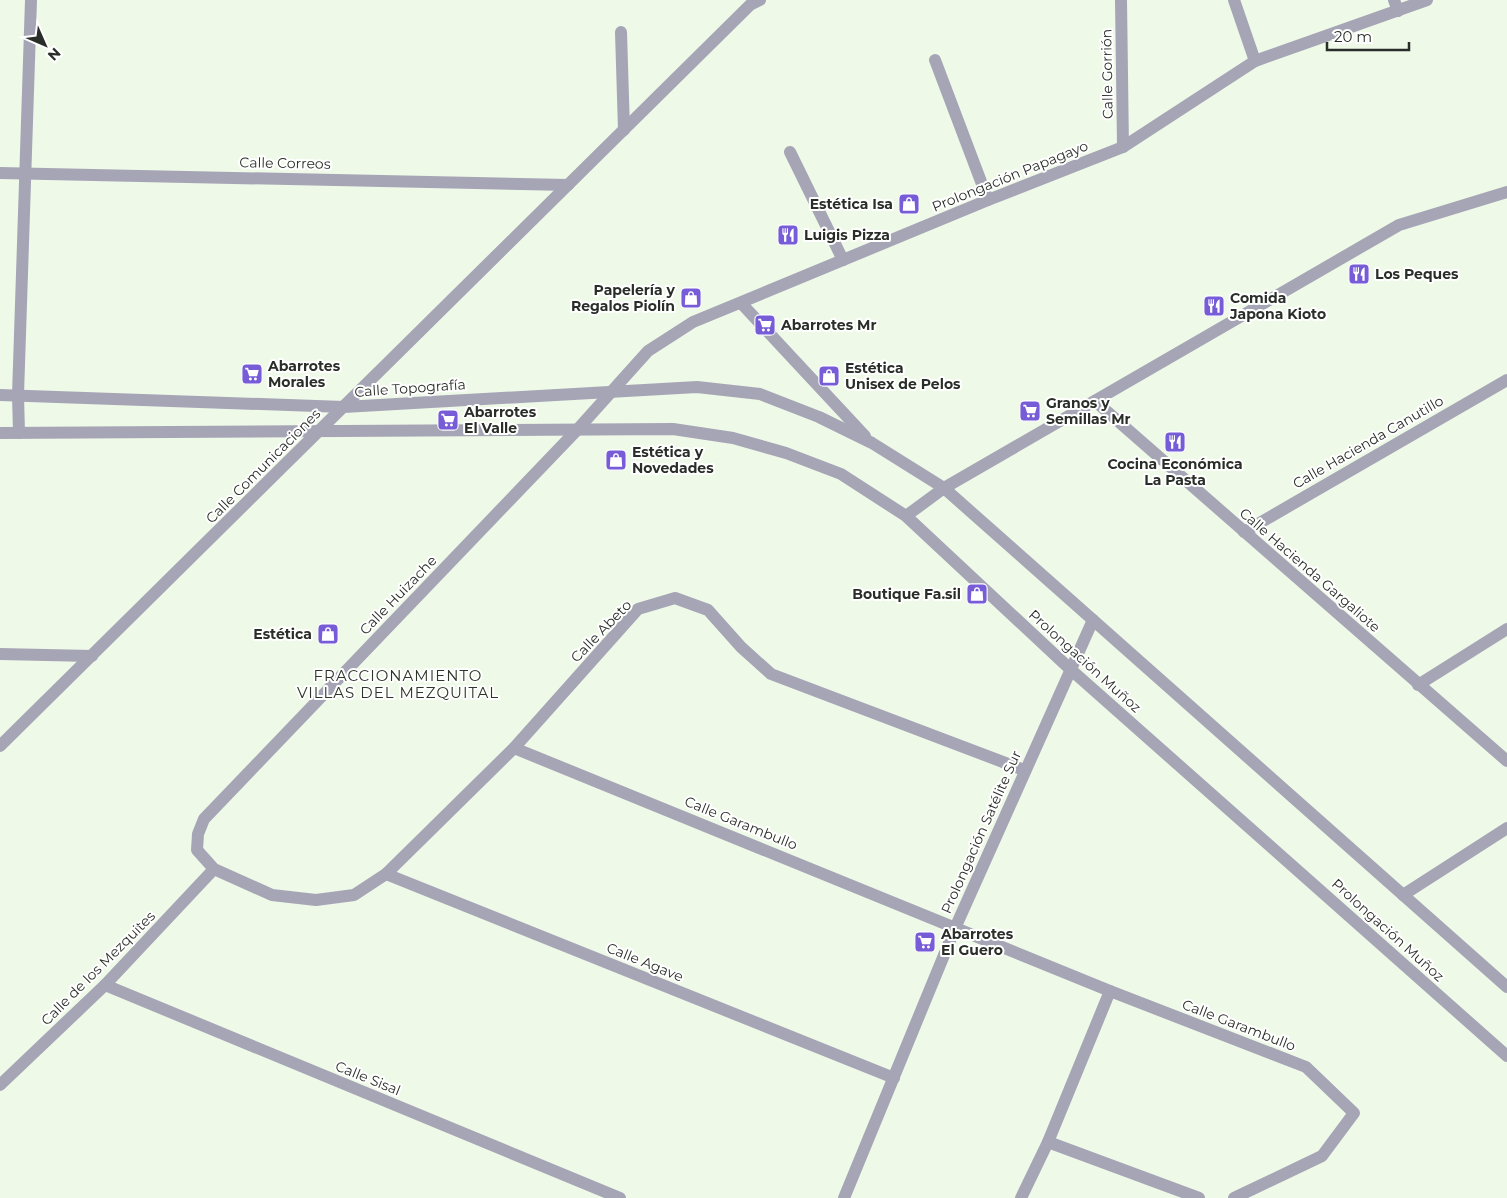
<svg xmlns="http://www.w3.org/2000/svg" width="1507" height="1198" viewBox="0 0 1507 1198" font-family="Montserrat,sans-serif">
  <rect width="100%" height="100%" fill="#eff9e8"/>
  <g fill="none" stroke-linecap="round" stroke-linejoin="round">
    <g stroke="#a6a5b6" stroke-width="12">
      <polyline points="1121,0 1123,147"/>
      <polyline points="1234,0 1255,61"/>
      <polyline points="1394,0 1398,11"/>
      <polyline points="621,32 624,130"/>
      <polyline points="935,60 988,200"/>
      <polyline points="790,152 843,260"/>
      <polyline points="0,173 568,185"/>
      <polyline points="1095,401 1507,761"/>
      <polyline points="577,430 204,819 198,834 197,850 214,869 272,895 316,900 354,895 386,874 514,748 638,609 675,598 708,610 741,647 771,674 1024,770"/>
      <polyline points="19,433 18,395 31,0"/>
      <polyline points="906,516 944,488 1399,225 1507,192"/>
      <polyline points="1244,532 1507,380"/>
      <polyline points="0,654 92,656"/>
      <polyline points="1418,685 1507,629"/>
      <polyline points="0,746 750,5 760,0"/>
      <polyline points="514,748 1110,991 1306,1067 1354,1113 1322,1156 1234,1198"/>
      <polyline points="386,874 894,1078"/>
      <polyline points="1403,895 1507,828"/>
      <polyline points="105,985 620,1198"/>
      <polyline points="0,1085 105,985 214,869"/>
      <polyline points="1048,1142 1199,1198"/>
      <polyline points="844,1198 956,926 1093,620"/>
      <polyline points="1021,1198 1048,1142 1110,991"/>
    </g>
    <g stroke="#a6a5b6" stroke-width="12">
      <polyline points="741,303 865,436"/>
      <polyline points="0,395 344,407 697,387 760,394 819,417 872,443 944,488 1507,987"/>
      <polyline points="577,430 648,351 693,322 988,200 1123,147 1255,61 1427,0"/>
      <polyline points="0,433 673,429 733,438 786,453 841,474 906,516 1069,668 1507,1056"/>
    </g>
  </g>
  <defs>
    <g id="shop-square" transform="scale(1.125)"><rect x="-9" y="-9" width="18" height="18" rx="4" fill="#765cd6" stroke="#fff"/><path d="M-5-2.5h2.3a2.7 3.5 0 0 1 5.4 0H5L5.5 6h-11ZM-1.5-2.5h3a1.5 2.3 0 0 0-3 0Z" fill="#fff"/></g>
    <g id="restaurant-square" transform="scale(1.125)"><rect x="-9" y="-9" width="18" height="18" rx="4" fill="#765cd6" stroke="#fff"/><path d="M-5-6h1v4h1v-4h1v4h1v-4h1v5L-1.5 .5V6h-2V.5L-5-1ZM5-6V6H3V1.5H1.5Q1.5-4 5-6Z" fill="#fff"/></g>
    <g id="supermarket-square" transform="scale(1.125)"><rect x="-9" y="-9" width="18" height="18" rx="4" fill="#765cd6" stroke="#fff"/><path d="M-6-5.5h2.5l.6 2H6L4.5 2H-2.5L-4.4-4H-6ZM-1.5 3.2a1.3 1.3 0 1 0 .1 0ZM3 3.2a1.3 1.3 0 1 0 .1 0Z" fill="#fff"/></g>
  </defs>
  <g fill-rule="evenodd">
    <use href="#shop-square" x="909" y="204"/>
    <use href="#restaurant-square" x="788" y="235"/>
    <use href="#restaurant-square" x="1359" y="274"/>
    <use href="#shop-square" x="691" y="298"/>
    <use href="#restaurant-square" x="1214" y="306"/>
    <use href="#supermarket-square" x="765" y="325"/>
    <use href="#supermarket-square" x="252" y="374"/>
    <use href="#shop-square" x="829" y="376"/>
    <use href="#supermarket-square" x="1030" y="411"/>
    <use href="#supermarket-square" x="448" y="420"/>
    <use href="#restaurant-square" x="1175" y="442"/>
    <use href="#shop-square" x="616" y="460"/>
    <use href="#shop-square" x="977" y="594"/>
    <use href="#shop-square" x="328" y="634"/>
    <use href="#supermarket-square" x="925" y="942"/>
  </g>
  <g text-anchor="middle" stroke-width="4" stroke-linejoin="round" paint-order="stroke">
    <g font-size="14" fill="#2a2e28" stroke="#fff">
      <text transform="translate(1107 74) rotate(-91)" y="5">Calle Gorrión</text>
      <text transform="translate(285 163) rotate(1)" y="5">Calle Correos</text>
      <text transform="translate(1010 176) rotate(-22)" y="5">Prolongación Papagayo</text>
      <text transform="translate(410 388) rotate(-4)" y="5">Calle Topografía</text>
      <text transform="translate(1368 442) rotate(-30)" y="5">Calle Hacienda Canutillo</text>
      <text transform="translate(263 466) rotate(-45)" y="5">Calle Comunicaciones</text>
      <text transform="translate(1310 570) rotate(41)" y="5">Calle Hacienda Gargaliote</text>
      <text transform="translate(398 595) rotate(-46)" y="5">Calle Huizache</text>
      <text transform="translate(601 631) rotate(-46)" y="5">Calle Abeto</text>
      <text transform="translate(1085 661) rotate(42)" y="5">Prolongación Muñoz</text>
      <text transform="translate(741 823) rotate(22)" y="5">Calle Garambullo</text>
      <text transform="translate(981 832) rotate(-66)" y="5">Prolongación Satélite Sur</text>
      <text transform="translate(1388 930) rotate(42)" y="5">Prolongación Muñoz</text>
      <text transform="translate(645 962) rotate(22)" y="5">Calle Agave</text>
      <text transform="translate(98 968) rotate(-45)" y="5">Calle de los Mezquites</text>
      <text transform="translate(1239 1025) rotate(21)" y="5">Calle Garambullo</text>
      <text transform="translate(368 1078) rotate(22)" y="5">Calle Sisal</text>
    </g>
    <g font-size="14" font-weight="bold" fill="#2a2e28" stroke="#fff" text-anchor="start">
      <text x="893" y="209" text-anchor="end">Estética Isa</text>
      <text x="804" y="240">Luigis Pizza</text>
      <text x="1375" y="279">Los Peques</text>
      <text x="675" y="295" text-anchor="end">Papelería y<tspan x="675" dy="16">Regalos Piolín</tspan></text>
      <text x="1230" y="303">Comida<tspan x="1230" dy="16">Japona Kioto</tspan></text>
      <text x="781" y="330">Abarrotes Mr</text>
      <text x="268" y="371">Abarrotes<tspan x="268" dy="16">Morales</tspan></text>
      <text x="845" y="373">Estética<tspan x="845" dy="16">Unisex de Pelos</tspan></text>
      <text x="1046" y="408">Granos y<tspan x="1046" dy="16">Semillas Mr</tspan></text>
      <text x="464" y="417">Abarrotes<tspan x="464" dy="16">El Valle</tspan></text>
      <text x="632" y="457">Estética y<tspan x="632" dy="16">Novedades</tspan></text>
      <text x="1175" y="469" text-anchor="middle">Cocina Económica<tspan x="1175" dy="16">La Pasta</tspan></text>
      <text x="961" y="599" text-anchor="end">Boutique Fa.sil</text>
      <text x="312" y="639" text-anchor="end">Estética</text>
      <text x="941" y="939">Abarrotes<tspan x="941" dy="16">El Guero</tspan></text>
    </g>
    <g font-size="15" letter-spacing="1" fill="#2d3428" stroke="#fff">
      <text x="398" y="681">FRACCIONAMIENTO<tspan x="398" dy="17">VILLAS DEL MEZQUITAL</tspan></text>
    </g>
  </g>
  <g transform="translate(45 45) rotate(135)" stroke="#ffffff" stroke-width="4" paint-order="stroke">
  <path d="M0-4L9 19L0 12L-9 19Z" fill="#2a2e28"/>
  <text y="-8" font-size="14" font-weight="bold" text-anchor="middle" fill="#2a2e28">N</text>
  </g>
  <path d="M1327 42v8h82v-8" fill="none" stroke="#2a2e28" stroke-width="2.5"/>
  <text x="1334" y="42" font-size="15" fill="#2a2e28" stroke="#ffffff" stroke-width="4" paint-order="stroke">20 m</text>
</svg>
